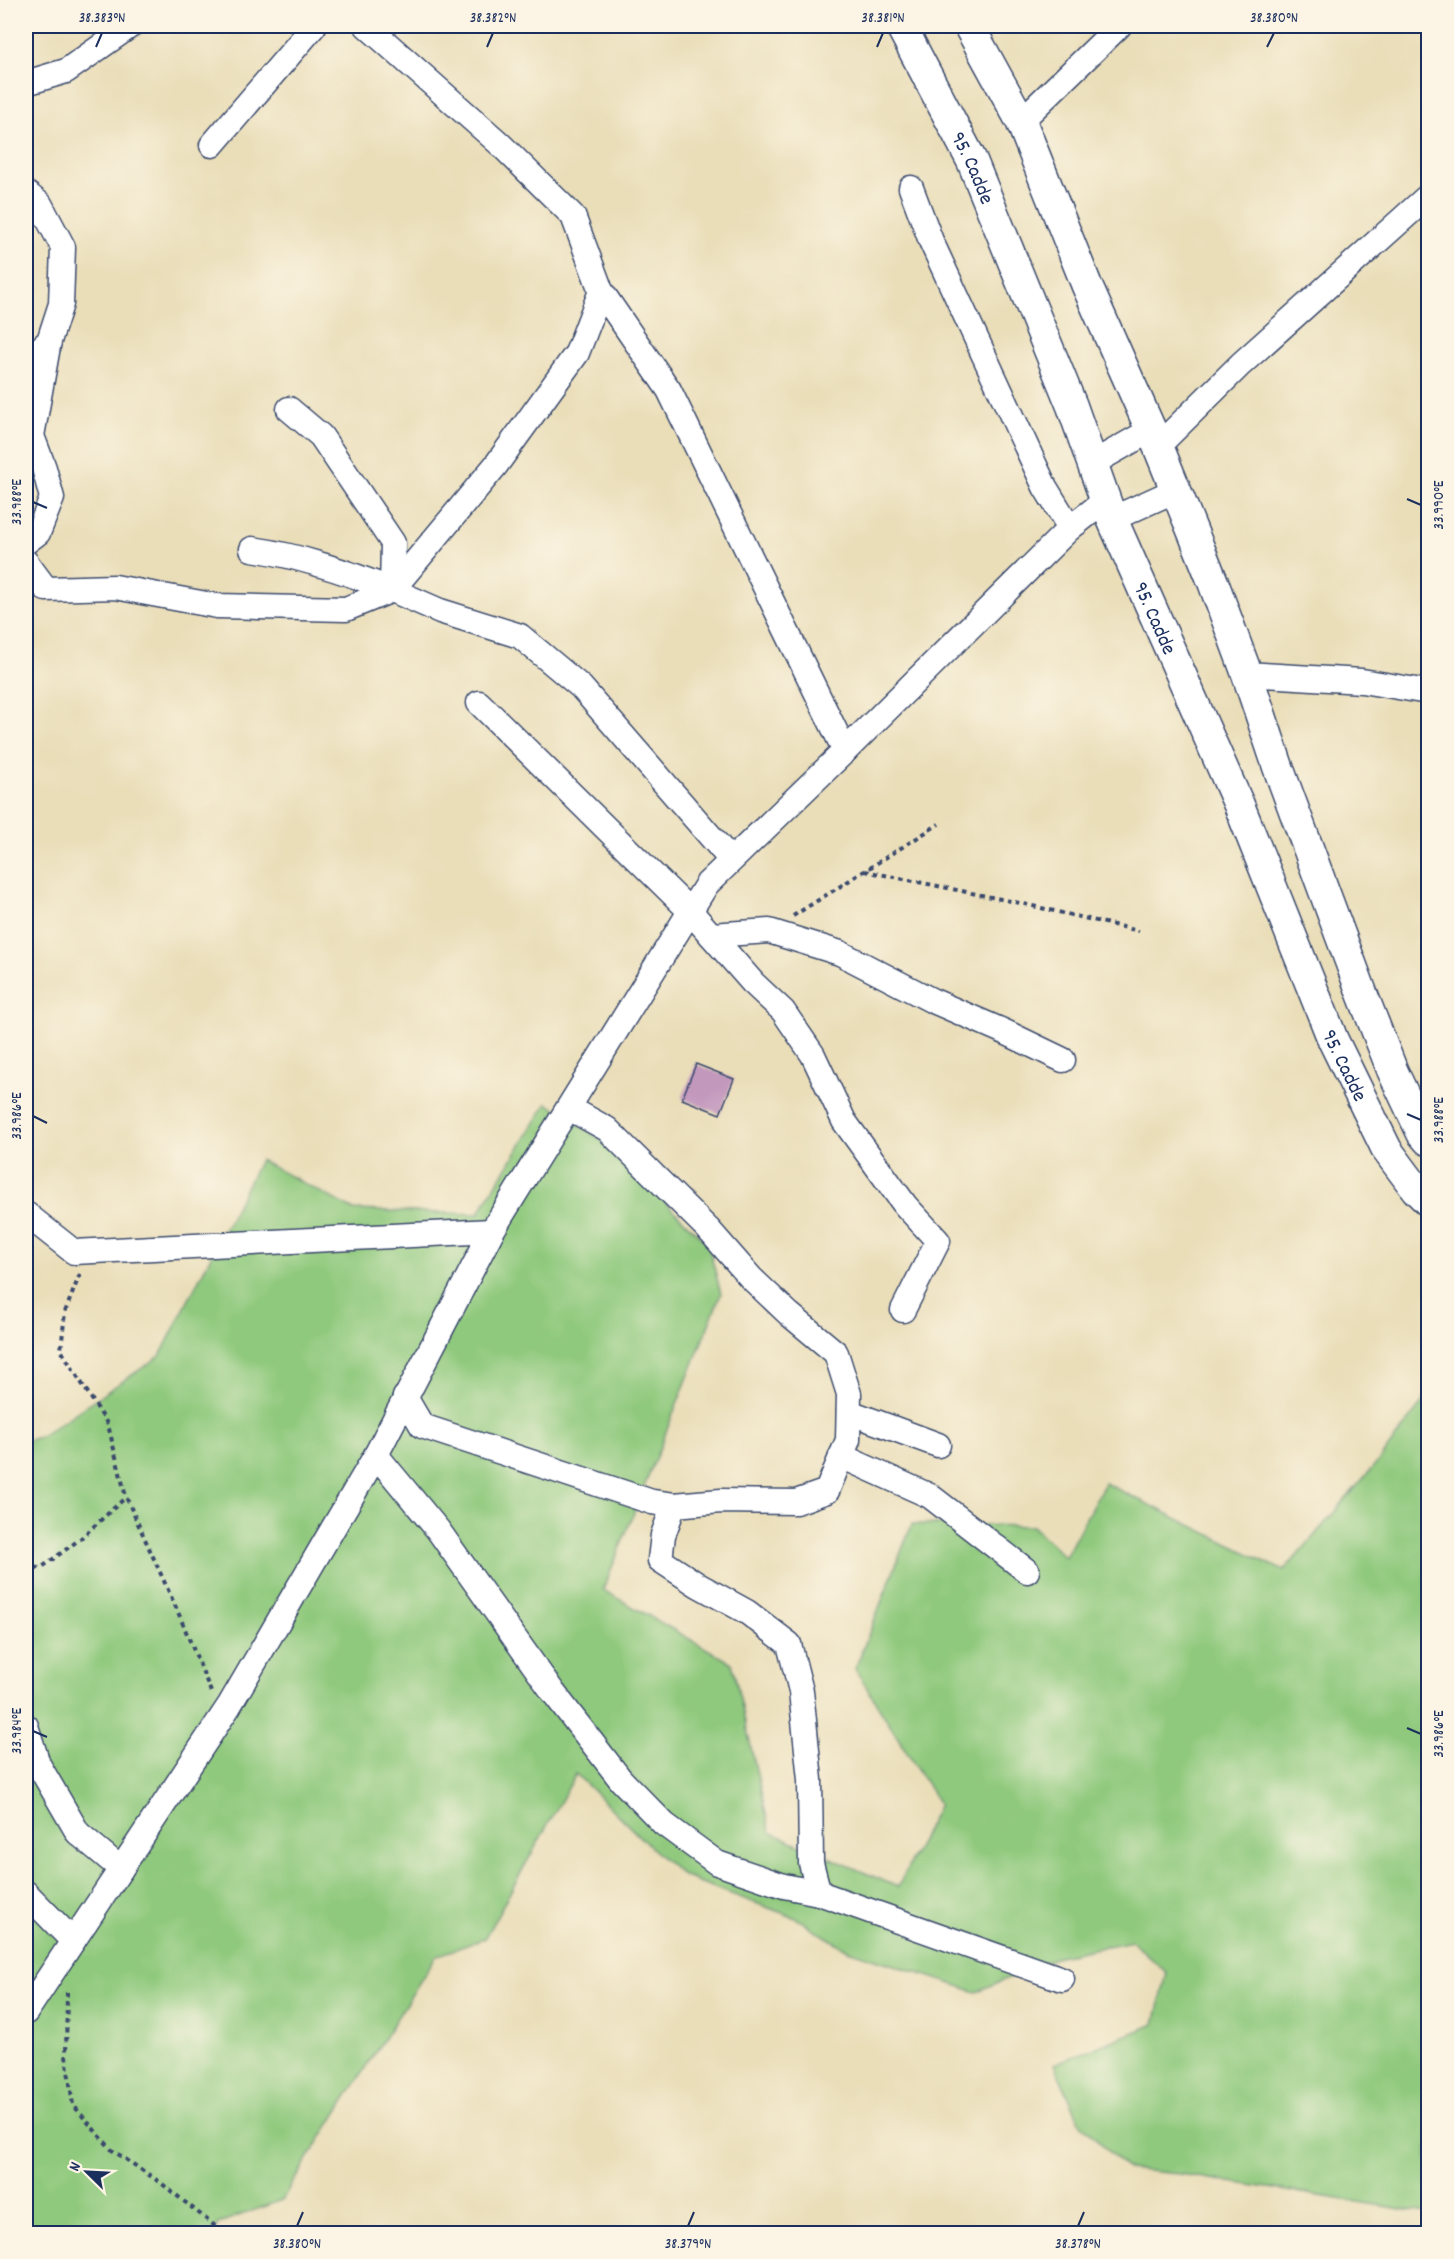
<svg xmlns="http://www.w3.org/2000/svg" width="1454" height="2259" viewBox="0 0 1454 2259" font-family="Dekko,sans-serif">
  <rect width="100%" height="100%" fill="#fcf5e5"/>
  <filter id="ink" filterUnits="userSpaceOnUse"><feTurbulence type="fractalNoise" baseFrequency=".0167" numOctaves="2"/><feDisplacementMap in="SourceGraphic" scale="12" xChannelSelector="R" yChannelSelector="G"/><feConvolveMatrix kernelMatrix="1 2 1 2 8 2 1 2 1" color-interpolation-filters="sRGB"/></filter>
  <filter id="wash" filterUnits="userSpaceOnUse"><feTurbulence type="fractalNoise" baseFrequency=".008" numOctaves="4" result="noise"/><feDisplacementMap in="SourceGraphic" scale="24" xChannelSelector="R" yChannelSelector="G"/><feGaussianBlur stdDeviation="1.35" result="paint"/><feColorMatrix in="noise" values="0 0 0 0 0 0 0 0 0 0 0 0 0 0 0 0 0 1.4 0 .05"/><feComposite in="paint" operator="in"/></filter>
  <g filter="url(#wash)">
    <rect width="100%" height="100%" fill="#eadeb9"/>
    <polygon fill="#8fc97d" stroke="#557c6e" stroke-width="1.5" points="547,1103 602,1140 708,1244 721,1294 603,1590 732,1663 770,1832 898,1887 939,1804 855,1669 912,1524 1032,1526 1065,1557 1105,1483 1284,1571 1380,1459 1428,1395 1428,2213 1179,2174 1127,2169 1081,2124 1054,2064 1155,2024 1167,1973 1132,1941 1059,1956 976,1992 848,1950 796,1918 685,1877 649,1846 576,1774 484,1939 436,1956 282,2200 219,2223 212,2233 26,2234 26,1441 41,1436 160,1356 260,1160 354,1210 478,1214"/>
    <g id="blocks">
      <polygon fill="#c298bd" points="696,1064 734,1079 720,1114 682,1099"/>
    </g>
  </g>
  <g filter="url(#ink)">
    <use href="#blocks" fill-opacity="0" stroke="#3a496c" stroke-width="1.5"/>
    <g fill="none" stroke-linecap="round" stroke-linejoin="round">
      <g stroke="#3a496c" stroke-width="27">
        <g id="minor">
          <polyline points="367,26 500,144 573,216 601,291 669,390 845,751"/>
          <polyline points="26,83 66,71 130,26"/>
          <polyline points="1021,121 1119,26"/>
          <polyline points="212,145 314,26"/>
          <polyline points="911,188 931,241 1045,487 1070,528"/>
          <polyline points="26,193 40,204 63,247 61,304 49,341 26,361"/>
          <polyline points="601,291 577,353 496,465 392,590 440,611 520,636 581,687 731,860"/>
          <polyline points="289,409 321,436 393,543 392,590"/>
          <polyline points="1158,446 1241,364 1428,196"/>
          <polyline points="1093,463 1151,430"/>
          <polyline points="1112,519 1176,490"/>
          <polyline points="26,542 38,533 52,498 44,468 32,436 49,341"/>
          <path d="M252 549C301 556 347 572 392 590"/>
          <polyline points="26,562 46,589 115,587 217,606 346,609 392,590"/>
          <polyline points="1247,674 1362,681 1428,692"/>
          <polyline points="479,703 690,911 753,983 783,1011 813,1055 844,1121 905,1205 938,1241 903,1310"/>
          <polyline points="711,935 769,931 840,953 931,1000 1005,1032 1063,1060"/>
          <polyline points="26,1214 74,1252 492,1231"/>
          <polyline points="405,1397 422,1426 652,1502 674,1505 721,1501 796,1502 827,1491 848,1440 849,1394 836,1353 789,1314 751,1278 708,1229 607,1129 569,1108"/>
          <polyline points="849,1412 938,1445"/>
          <polyline points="376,1455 438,1530 553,1692 621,1780 664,1824 717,1863 784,1886 819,1893 1062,1979"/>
          <polyline points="841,1456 930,1496 1027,1571"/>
          <polyline points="674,1505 663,1535 660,1560 698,1585 747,1612 789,1644 801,1691 810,1780 811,1863 819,1893"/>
          <polyline points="26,1726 38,1764 78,1833 121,1869"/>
          <polyline points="26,1893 73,1941"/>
          <polyline points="26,2012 229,1706 376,1455 492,1231 707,884 845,751 1070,528 1106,500"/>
        </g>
      </g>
      <g stroke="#3a496c" stroke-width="33">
        <g id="major">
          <path id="s1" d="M901 26 972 161 1072 406 1112 519 1239 805 1333 1040 1387 1150 1416 1189 1428 1201"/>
          <polyline points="969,26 1021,121 1087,286 1158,446 1213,582 1247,674 1278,767 1363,996 1393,1072 1422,1133 1428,1140"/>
        </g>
      </g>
      <g stroke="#3a496c" stroke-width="4" stroke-dasharray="4.5 4.5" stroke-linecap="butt">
        <polyline points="865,871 1020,903 1139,931"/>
        <polyline points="793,916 939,824"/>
        <polyline points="80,1274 65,1312 61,1350 108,1425 126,1497 178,1612 211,1692"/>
        <polyline points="26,1567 41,1568 80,1539 126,1497"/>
        <polyline points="67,1992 66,2056 73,2105 112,2150 161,2183 225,2234"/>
      </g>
      <use href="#minor" stroke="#fff" stroke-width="24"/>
      <use href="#major" stroke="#fff" stroke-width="30"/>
    </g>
  </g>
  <path fill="none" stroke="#1b2f5e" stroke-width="2" d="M96 47 102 33M487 47 493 33M877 47 883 33M1267 47 1274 33M1407 499 1421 505M33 502 47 508M1407 1114 1421 1120M33 1116 47 1123M1407 1728 1421 1734M33 1731 47 1737M297 2226 303 2212M688 2226 694 2212M1078 2226 1084 2212"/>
  <g text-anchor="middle" stroke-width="5" stroke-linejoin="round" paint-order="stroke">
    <g font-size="21" fill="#1b2f5e" stroke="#fcf5e5">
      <text dy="7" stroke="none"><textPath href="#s1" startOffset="159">95. Cadde</textPath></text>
      <text dy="7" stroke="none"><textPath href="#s1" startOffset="645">95. Cadde</textPath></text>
      <text dy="7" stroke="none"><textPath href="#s1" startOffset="1131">95. Cadde</textPath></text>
    </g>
  </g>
  <rect width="1454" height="2259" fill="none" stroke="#fcf5e5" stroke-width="66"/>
  <g transform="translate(87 2172) rotate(294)" stroke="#fcf5e5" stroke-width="4.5" paint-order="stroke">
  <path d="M0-4.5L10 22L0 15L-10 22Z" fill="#1b2f5e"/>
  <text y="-9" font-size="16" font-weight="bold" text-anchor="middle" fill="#1b2f5e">N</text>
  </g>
  <rect x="33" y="33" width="1388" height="2193" fill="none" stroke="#1b2f5e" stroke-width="2"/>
  <g font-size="15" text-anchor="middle" fill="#1b2f5e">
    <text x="102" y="22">38.383°N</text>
    <text x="493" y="22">38.382°N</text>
    <text x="883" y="22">38.381°N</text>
    <text x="1274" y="22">38.380°N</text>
    <text transform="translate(16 502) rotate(-90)" y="5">33.988°E</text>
    <text transform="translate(1438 505) rotate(-90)" y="5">33.990°E</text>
    <text transform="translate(16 1116) rotate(-90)" y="5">33.986°E</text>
    <text transform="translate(1438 1120) rotate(-90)" y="5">33.988°E</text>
    <text transform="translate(16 1731) rotate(-90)" y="5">33.984°E</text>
    <text transform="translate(1438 1734) rotate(-90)" y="5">33.986°E</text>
    <text x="297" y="2248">38.380°N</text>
    <text x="688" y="2248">38.379°N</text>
    <text x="1078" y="2248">38.378°N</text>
  </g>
</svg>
